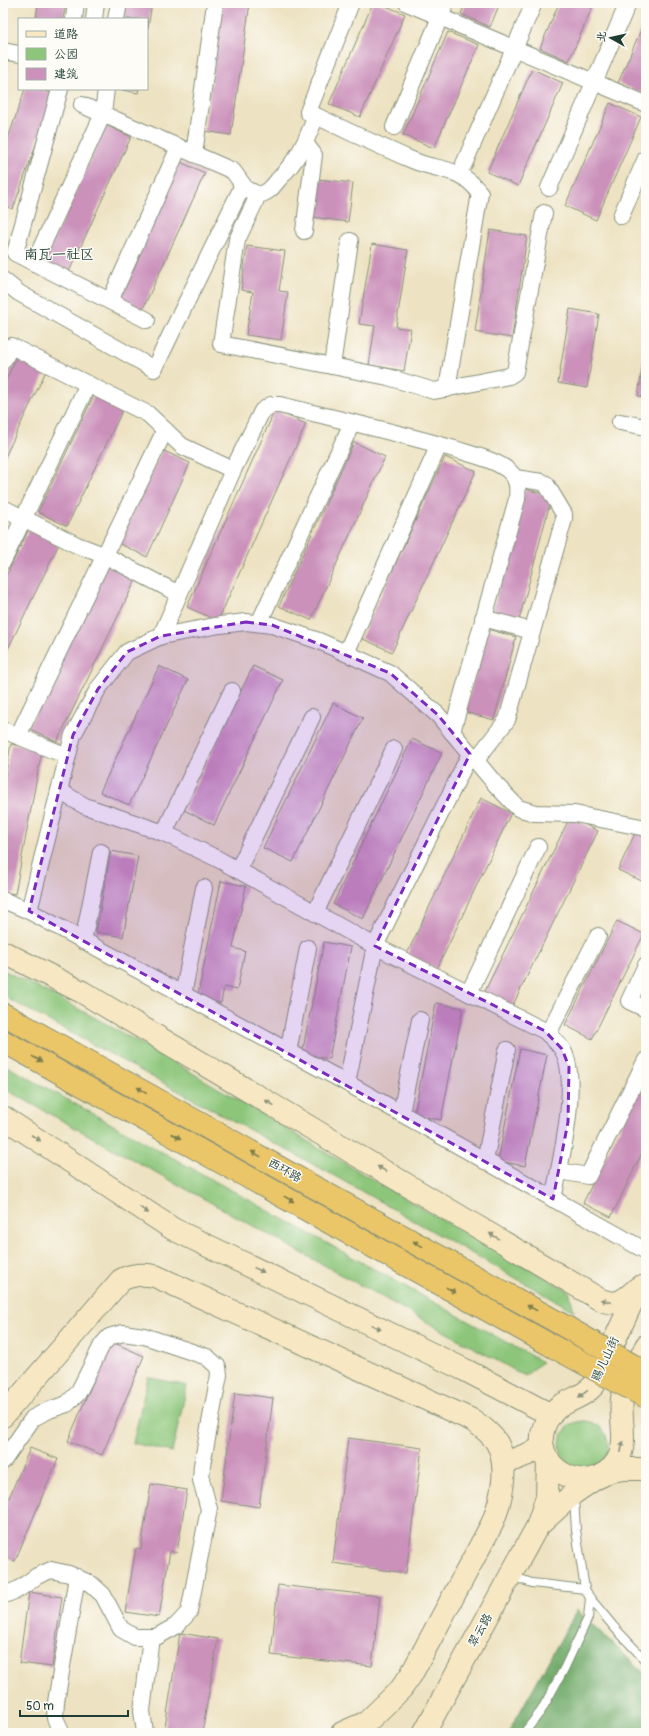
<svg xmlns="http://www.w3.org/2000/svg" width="649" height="1736" viewBox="0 0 649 1736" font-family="Pangolin,'LXGW WenKai TC',sans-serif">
  <rect width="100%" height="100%" fill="#fdfcf7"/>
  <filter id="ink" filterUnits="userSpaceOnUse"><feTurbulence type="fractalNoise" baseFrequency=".025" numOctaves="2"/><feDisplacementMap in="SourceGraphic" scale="8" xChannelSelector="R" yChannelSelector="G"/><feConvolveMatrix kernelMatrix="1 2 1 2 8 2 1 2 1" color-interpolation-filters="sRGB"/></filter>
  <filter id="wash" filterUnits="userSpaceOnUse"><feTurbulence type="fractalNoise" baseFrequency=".012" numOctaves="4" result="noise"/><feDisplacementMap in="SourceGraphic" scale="16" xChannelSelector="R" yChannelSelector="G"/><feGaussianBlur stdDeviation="0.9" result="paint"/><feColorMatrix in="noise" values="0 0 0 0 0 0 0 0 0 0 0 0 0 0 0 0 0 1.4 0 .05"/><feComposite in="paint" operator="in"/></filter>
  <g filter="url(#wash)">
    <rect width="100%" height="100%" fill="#ede2c1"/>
    <g fill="#8dc67a" stroke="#568257">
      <path d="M3 970C141 1038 271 1121 404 1198 459 1230 514 1260 569 1291L574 1311 331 1174 3 996Z"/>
      <polygon points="3,1064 542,1362 525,1376 3,1088"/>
      <polygon points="148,1377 187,1386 172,1452 133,1443"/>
      <circle cx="584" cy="1445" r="24"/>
    </g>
    <polygon fill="#72ab6a" stroke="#48744f" points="577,1610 646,1675 646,1733 508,1733"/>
    <g id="blocks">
      <g fill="#cb91bb">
        <polygon points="38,3 66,3 63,19 36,19"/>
        <polygon points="124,3 152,3 148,28 147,19 122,19"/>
        <polygon points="223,3 250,3 231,135 204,131"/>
        <polygon points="373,3 379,3 405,14 360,117 329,104"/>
        <polygon points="465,3 500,3 490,27 461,14"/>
        <polygon points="559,3 594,3 569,61 540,48"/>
        <polygon points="646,18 646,95 618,83"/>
        <polygon points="448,32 479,45 434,148 403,135"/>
        <polygon points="532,69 563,83 518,186 487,172"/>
        <polygon points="25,89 39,89 54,94 13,209 3,206 3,153"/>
        <polygon points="116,89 139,89 138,93"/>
        <polygon points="610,103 641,117 596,220 565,206"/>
        <polygon points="106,125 131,137 68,274 43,263"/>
        <polygon points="180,162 205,173 142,311 117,299"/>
        <polygon points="317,179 353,183 348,222 312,217"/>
        <polygon points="490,230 527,236 512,338 475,332"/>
        <polygon points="372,244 408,250 396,327 411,329 404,371 369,365 375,326 359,324"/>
        <polygon points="247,246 285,251 279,291 288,292 281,340 246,335 253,292 241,290"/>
        <polygon points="570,309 599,314 587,388 558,383"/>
        <polygon points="645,349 646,349 646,397 638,396"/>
        <polygon points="18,355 47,369 3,461 3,386"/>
        <polygon points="95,393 124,407 67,526 38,512"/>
        <polygon points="275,410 306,424 218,621 187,607"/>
        <polygon points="354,442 385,457 311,620 279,606"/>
        <polygon points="162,450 190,463 147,557 118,543"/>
        <polygon points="445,457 476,471 392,652 361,638"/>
        <polygon points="525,489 552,496 519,620 492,613"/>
        <polygon points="29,529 59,544 3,659 3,582"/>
        <polygon points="107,563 137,577 57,742 28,728"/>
        <polygon points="487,629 516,637 494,720 465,712"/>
        <polygon points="159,666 188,680 129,805 100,792"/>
        <polygon points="253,666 283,680 214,825 184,810"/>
        <polygon points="333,703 363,718 293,862 263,848"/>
        <polygon points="412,739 442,753 363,919 333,904"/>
        <polygon points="11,744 42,750 15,894 3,892 3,788"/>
        <polygon points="481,798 511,813 437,969 407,954"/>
        <polygon points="570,817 598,831 510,1011 482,997"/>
        <polygon points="637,829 646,833 646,883 618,870"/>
        <polygon points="111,851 138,856 123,937 96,932"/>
        <polygon points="221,881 246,886 233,948 245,951 237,990 224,987 221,1003 197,999"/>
        <polygon points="617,921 644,934 592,1039 565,1025"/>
        <polygon points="324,942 351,947 329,1059 302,1054"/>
        <polygon points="436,1003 463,1008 441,1120 414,1115"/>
        <polygon points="520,1049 547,1055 525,1166 498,1161"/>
        <polygon points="646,1075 646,1145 611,1217 583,1203"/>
        <polygon points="110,1341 144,1356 102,1455 68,1441"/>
        <polygon points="235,1393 273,1398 259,1507 221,1501"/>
        <polygon points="348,1438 422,1448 406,1573 333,1563"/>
        <polygon points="30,1448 58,1459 15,1561 3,1555 3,1512"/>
        <polygon points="151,1484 187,1490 177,1553 170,1551 159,1617 125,1612 136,1548 141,1549"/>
        <polygon points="278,1585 380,1596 372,1666 271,1655"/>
        <polygon points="29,1592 62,1597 52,1667 19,1663"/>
        <polygon points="180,1633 218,1639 202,1733 164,1733"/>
      </g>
    </g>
  </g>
  <g filter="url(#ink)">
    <use href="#blocks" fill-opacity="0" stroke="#86907a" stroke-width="1"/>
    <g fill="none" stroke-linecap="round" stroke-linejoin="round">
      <g stroke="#86907a" stroke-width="10">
        <g id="lane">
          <polyline points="574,1498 576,1530 585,1589 590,1598 614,1627 646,1661"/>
          <polyline points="511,1576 532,1583 585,1589"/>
          <polyline points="524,1733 541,1711 564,1669 588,1618 590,1598"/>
        </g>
      </g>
      <g stroke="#86907a" stroke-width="18">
        <g id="street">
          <path d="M351 3 308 112C343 129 377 145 412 160 439 172 459 165 480 193L447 389"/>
          <polyline points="407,3 646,104"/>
          <polyline points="74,19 76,3"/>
          <polyline points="94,19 96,3"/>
          <polyline points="116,19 119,3"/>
          <polyline points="3,51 19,54"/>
          <polyline points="60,89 15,253 147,320"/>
          <polyline points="394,127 446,3"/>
          <polyline points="194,154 215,3"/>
          <polyline points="464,164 534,3"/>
          <polyline points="241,188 253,192 256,195 255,202 237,240 221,344 388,377 434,391 509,376 515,372 544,213"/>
          <polyline points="549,188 628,3"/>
          <path d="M256 195C266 195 272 188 278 180 299 158 305 144 316 116"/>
          <polyline points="621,216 646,158"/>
          <polyline points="304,231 314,155 305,143"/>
          <polyline points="34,263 103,114 106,89"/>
          <polyline points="3,280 19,293 154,369 243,185 233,171 82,105"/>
          <polyline points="110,301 179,147"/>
          <polyline points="3,361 11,346 148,414 182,446 233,470"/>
          <polyline points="332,366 350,241"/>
          <polyline points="620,422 646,427"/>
          <polyline points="3,508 77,545 106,556 179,594"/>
          <polyline points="3,561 88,384"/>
          <polyline points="483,618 532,631"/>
          <polyline points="259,623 352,423"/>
          <path d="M161 636 233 470 262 411 271 405H280C340 420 401 433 461 451 476 456 496 460 509 471 518 479 518 487 517 499L452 732"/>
          <polyline points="346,653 439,445"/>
          <polyline points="3,730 67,756"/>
          <polyline points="18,736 165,430"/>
          <polyline points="476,760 507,720 564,519 564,514 546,484 542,482 515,478"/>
          <path d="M59 791 85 806 164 833 216 858 375 946 545 1031C550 1036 557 1042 562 1049 581 1078 560 1165 553 1199"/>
          <polyline points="164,833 232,691"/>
          <polyline points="238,870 312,717"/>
          <polyline points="3,900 29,911 347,1083 646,1251"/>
          <polyline points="29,911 73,735 98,689 127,652 161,636 220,625 246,622 272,625 319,641 390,673 438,715 496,785 518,808 535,813 575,814 646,828"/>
          <polyline points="315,913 394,749"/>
          <polyline points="83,941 101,852"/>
          <polyline points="646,965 629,1001 646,1009"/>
          <polyline points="469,993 538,847"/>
          <polyline points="183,995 204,888"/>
          <polyline points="548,1034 598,936"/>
          <polyline points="288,1052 308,948"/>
          <polyline points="347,1083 375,946 470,754"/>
          <polyline points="401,1113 420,1020"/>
          <polyline points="485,1161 507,1050"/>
          <polyline points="559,1171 588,1176 646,1060"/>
          <polyline points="3,1461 33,1418 49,1410 67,1404 78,1393 102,1345 109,1337 123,1333 144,1336 207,1357 218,1367 219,1375 202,1465 201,1480 209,1509 189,1612 176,1626 156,1637 135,1637 121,1629 103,1595 91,1584 69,1574 51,1570 37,1576 19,1589 7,1594 3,1594"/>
          <polyline points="62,1733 55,1718 56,1702 77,1577"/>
          <polyline points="145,1733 142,1711 151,1637"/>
        </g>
      </g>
      <g stroke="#86907a" stroke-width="24">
        <g id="secondary">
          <path d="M3 952 82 992 599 1299C618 1308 625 1299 639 1287"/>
          <polyline points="3,1117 173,1229 465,1370 551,1415"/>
          <path d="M638 1289 594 1385C579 1402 557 1400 547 1420 523 1465 590 1504 617 1461 629 1442 619 1419 622 1399 625 1385 640 1360 646 1346"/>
          <path d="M3 1416 121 1280C133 1274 142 1274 155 1276L472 1420C481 1426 491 1433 497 1443 510 1466 501 1501 492 1524L411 1675 401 1689 367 1722 342 1733"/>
          <polyline points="503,1464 543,1448"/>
          <polyline points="608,1471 623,1469 646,1469"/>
          <polyline points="538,1526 574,1493 596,1478"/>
          <polyline points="424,1733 537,1527 547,1497 548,1460"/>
        </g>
      </g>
      <g stroke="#86907a" stroke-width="24">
        <g id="highway">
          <polyline points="3,1014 566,1327"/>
          <polyline points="3,1041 552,1346"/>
        </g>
      </g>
      <use href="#lane" stroke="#fff" stroke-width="8"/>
      <use href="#street" stroke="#fff" stroke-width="16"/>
      <use href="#secondary" stroke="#f7e8c3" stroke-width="22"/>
      <use href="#highway" stroke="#ebc669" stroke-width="22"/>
      <g stroke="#86907a" stroke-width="24" stroke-linecap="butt">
        <g id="highway-bridge">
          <polyline points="566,1327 646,1373"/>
          <polyline points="552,1346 646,1397"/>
        </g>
      </g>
      <use href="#highway-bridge" stroke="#ebc669" stroke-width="22"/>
    </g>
    <defs><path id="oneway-solid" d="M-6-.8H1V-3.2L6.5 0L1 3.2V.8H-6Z"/></defs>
    <g fill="#7b7b4c">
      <use href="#oneway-solid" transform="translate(37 1059) rotate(29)"/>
      <use href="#oneway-solid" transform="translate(142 1090) rotate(-151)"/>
      <use href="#oneway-solid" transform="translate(176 1136) rotate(29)"/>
      <use href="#oneway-solid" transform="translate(256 1154) rotate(-151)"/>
      <use href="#oneway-solid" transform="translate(289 1199) rotate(29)"/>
      <use href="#oneway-solid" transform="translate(418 1244) rotate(-151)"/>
      <use href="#oneway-solid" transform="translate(451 1290) rotate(29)"/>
      <use href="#oneway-solid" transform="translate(532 1308) rotate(-151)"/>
    </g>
    <g fill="#8b927c">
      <use href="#oneway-solid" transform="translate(270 1103) rotate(-149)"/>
      <use href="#oneway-solid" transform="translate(36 1138) rotate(33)"/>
      <use href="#oneway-solid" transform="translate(382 1169) rotate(-149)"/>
      <use href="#oneway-solid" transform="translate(144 1210) rotate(34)"/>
      <use href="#oneway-solid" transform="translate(494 1236) rotate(-149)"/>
      <use href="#oneway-solid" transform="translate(259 1270) rotate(26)"/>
      <use href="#oneway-solid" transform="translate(606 1301) rotate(-164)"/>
      <use href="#oneway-solid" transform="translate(376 1327) rotate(26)"/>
      <use href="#oneway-solid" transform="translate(583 1394) rotate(144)"/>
      <use href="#oneway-solid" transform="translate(622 1447) rotate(-79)"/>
    </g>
  </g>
  <path fill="#7b2cbf" fill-opacity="0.2" stroke="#7b2cbf" stroke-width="3" stroke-dasharray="8 5" stroke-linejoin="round" d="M246 622 272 625 390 673 438 715 470 754 375 946 545 1031 562 1049 569 1067 568 1122 553 1199 29 911 73 735 98 689 127 652 161 636Z"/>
  <g text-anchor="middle" stroke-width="3" stroke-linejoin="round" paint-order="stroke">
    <g font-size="12" fill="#1f3d34" stroke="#fdfcf7">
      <text transform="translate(285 1170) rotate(29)" y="4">西环路</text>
      <text transform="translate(605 1359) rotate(-65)" y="4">赐儿山街</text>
      <text transform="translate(480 1630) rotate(-61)" y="4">翠云路</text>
    </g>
    <g font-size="14" fill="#1f3d34" stroke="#fdfcf7">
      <text x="59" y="259">南瓦一社区</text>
    </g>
  </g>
  <rect width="649" height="1736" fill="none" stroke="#fdfcf7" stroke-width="16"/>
  <rect x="18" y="18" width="130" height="72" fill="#fdfcf7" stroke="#a4b0a9"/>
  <rect x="26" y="31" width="20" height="6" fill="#f7e8c3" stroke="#a4b0a9"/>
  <text x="54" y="38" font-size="12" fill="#1f3d34">道路</text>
  <rect x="26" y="48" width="20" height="12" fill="#8dc67a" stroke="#a4b0a9"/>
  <text x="54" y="58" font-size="12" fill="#1f3d34">公园</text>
  <rect x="26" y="68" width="20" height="12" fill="#cb91bb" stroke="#a4b0a9"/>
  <text x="54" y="78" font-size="12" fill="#1f3d34">建筑</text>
  <g transform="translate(611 38) rotate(278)" stroke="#fdfcf7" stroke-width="3" paint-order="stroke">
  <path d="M0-3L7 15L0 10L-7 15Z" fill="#1f3d34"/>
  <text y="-6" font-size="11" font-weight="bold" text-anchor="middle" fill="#1f3d34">北</text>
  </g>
  <path d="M20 1710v6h108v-6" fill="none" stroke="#1f3d34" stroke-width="2"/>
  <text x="26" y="1710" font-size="12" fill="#1f3d34" stroke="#fdfcf7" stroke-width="3" paint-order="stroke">50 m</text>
</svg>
